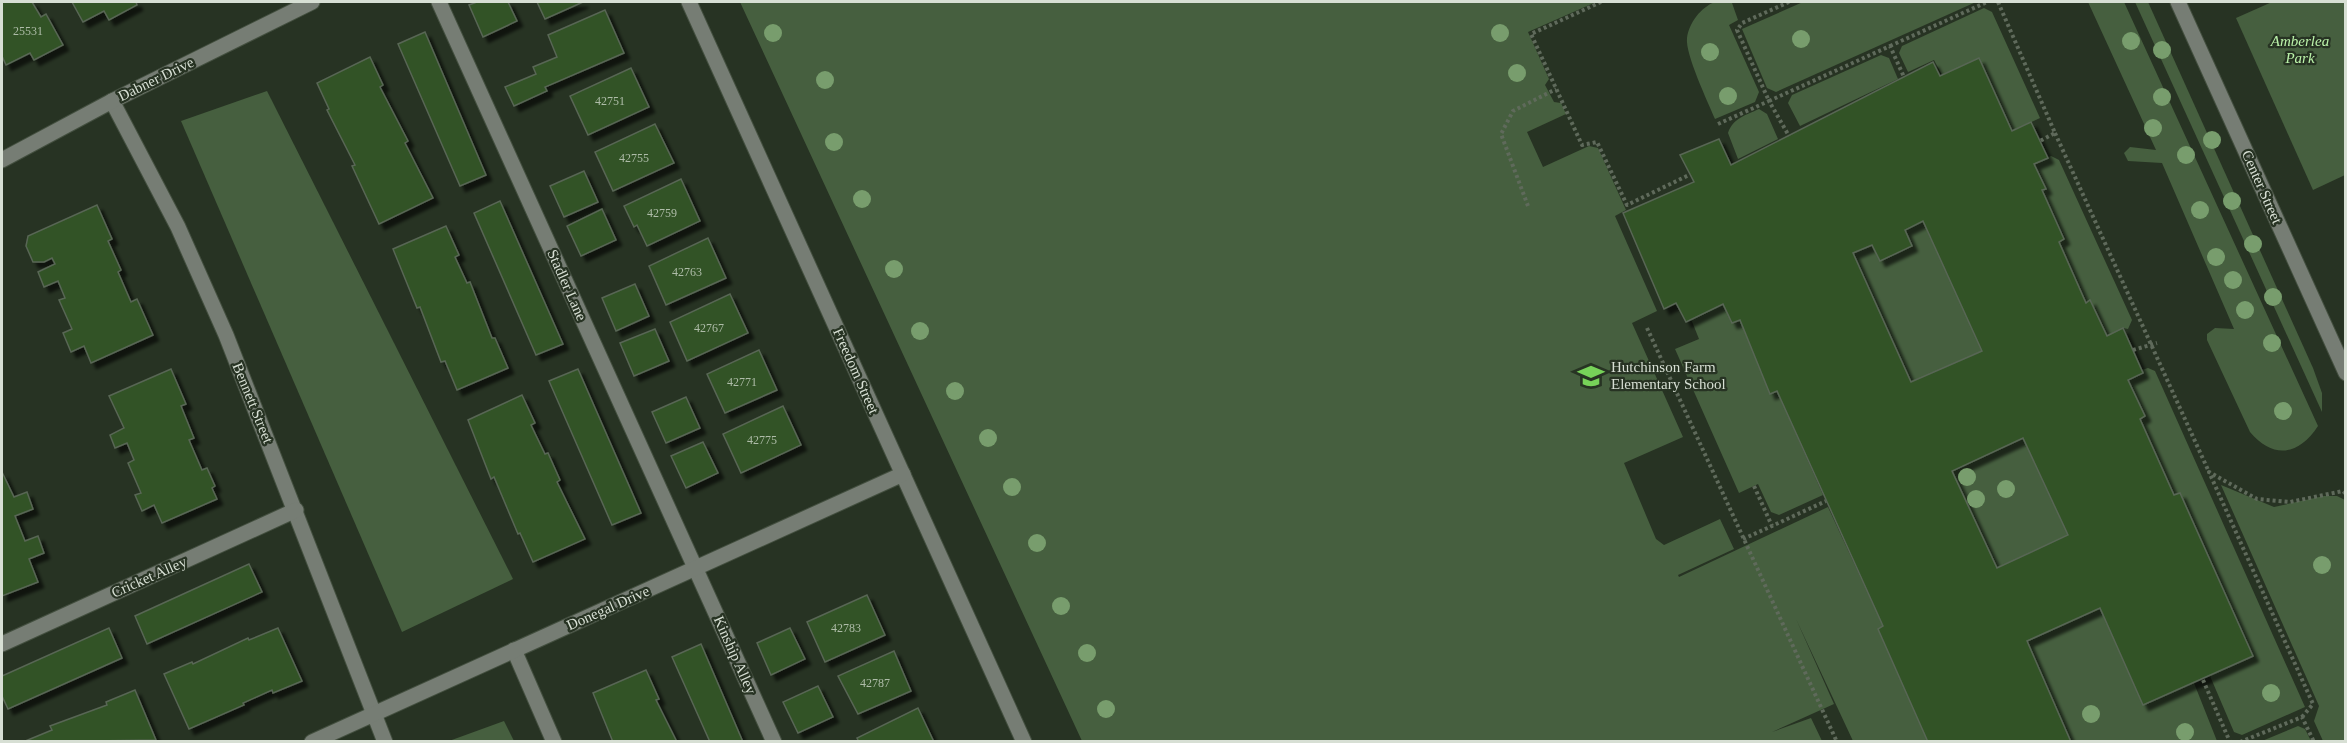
<svg xmlns="http://www.w3.org/2000/svg" width="2347" height="743" viewBox="0 0 2347 743" font-family="'Times New Roman',serif">
  <defs>
    <filter id="shadow"><feDropShadow dx="5.5" dy="5.5" stdDeviation="1.5" flood-color="#0009"/></filter>
  </defs>
  <rect width="100%" height="100%" fill="#273323"/>
  <g fill="#465f3f">
    <polygon points="740,2 1596,2 1528,32 1549,79 1545,85 1554,102 1561,103 1566,114 1527,132 1543,167 1589,146 1598,148 1626,210 1615,216 1657,311 1632,323 1683,437 1624,463 1656,539 1664,545 1720,519 1734,549 1678,575 1679,577 1828,507 1883,626 1878,629 1928,741 1853,741 1796,619 1834,704 1772,732 1811,718 1822,741 1082,741"/>
    <path d="M1715 2 1732 3 1738 20 1729 25 1759 92 1755 102 1715 119C1708 102 1685 54 1687 38 1689 23 1701 7 1715 2Z"/>
    <polygon points="1803,2 1976,2 1776,92 1767,88 1742,29"/>
    <path d="M2088 2H2124L2318 426C2299 455 2274 460 2250 432L2207 340V334L2215 328 2234 329 2162 163 2128 161 2124 153 2130 147 2156 150Z"/>
    <polygon points="2135,2 2148,2 2313,368 2322,393 2322,412"/>
    <polygon points="2272,2 2345,2 2345,175 2313,190 2236,18"/>
    <polygon points="1984,8 1992,12 2040,118 2012,131 1979,58 1942,75 1934,60 1908,72 1899,53 1902,46"/>
    <polygon points="1881,55 1889,58 1898,79 1800,126 1788,103 1792,95"/>
    <polygon points="267,91 513,579 402,632 181,121"/>
    <path d="M1759 109 1767 114 1778 139 1738 159 1728 133C1733 118 1746 115 1759 109Z"/>
    <polygon points="2051,156 2059,160 2132,320 2128,329 2123,328 2107,336 2090,301 2086,303 2059,242 2065,238 2042,190 2045,189 2034,164"/>
    <polygon points="1923,221 1982,351 1911,382 1853,253 1872,245 1880,261 1912,247 1905,230"/>
    <polygon points="1723,304 1732,323 1740,320 1770,393 1777,391 1823,495 1779,515 1771,512 1758,484 1739,493 1675,349 1699,339 1691,319"/>
    <polygon points="2148,368 2155,371 2305,707 2242,735 2234,732 2210,676 2253,655 2180,493 2174,495 2140,419 2145,416 2128,380 2142,374 2142,370"/>
    <polygon points="2023,438 2068,535 1997,568 1952,471"/>
    <polygon points="2221,485 2274,507 2324,496 2337,496 2345,500 2345,741 2323,741 2314,721 2319,706"/>
    <polygon points="2100,608 2143,705 2194,683 2217,741 2071,741 2027,641"/>
    <polygon points="504,721 514,741 449,741"/>
    <polygon points="2298,726 2305,729 2311,741 2262,741"/>
  </g>
  <g fill="#315326" stroke="#586654" stroke-width="1.5" fill-rule="evenodd" filter="url(#shadow)">
    <polygon points="2,2 32,2 41,17 46,14 63,45 34,60 30,53 6,65 2,56"/>
    <polygon points="72,2 136,2 137,5 109,20 104,11 83,22"/>
    <polygon points="477,2 508,2 517,21 483,37 469,5"/>
    <polygon points="537,2 583,2 545,19"/>
    <polygon points="605,10 624,53 545,87 547,91 514,106 505,87 536,74 533,67 557,57 548,35"/>
    <polygon points="425,32 486,175 460,186 398,44"/>
    <polygon points="370,57 383,85 380,87 408,141 405,143 433,198 379,224 352,166 355,165 327,110 329,109 317,83"/>
    <path d="M1979 58 2012 131 2031 122 2048 158 2034 164 2046 189 2042 190 2064 239 2059 242 2086 303 2090 300 2107 336 2123 328 2143 373 2128 380 2145 416 2140 419 2174 495 2180 493 2253 656 2143 705 2100 608 2027 641 2071 742H1928L1878 629 1883 626 1777 391 1770 394 1740 320 1732 323 1723 304 1686 322 1676 303 1664 309 1623 213 1694 182 1680 155 1719 139 1731 165 1933 62 1940 76ZM1923 221 1982 351 1911 382 1853 253 1872 245 1880 261 1912 246 1905 230ZM2023 438 2068 535 1997 568 1952 471Z"/>
    <polygon points="631,68 649,107 588,135 570,96"/>
    <polygon points="655,124 674,163 613,191 595,152"/>
    <polygon points="584,171 598,202 564,217 550,186"/>
    <polygon points="681,179 700,221 647,246 637,225 634,227 624,206"/>
    <polygon points="500,201 563,344 536,355 474,213"/>
    <polygon points="97,205 112,239 108,241 121,270 118,272 131,302 137,299 153,335 91,363 84,346 71,352 63,333 72,329 59,300 65,298 58,281 44,287 38,272 55,264 52,258 44,262 33,262 26,246 28,236"/>
    <polygon points="602,209 616,240 581,256 567,226"/>
    <polygon points="446,226 459,255 455,257 467,283 470,282 492,338 495,338 508,368 457,390 445,361 441,362 420,307 417,308 393,249"/>
    <polygon points="708,238 726,278 666,305 649,266"/>
    <polygon points="635,284 649,316 616,331 602,298"/>
    <polygon points="730,294 748,333 687,361 670,322"/>
    <polygon points="655,329 669,361 634,376 620,343"/>
    <polygon points="759,350 777,390 725,413 707,374"/>
    <polygon points="171,369 186,404 181,406 194,438 189,440 202,470 207,468 215,486 212,488 217,499 162,523 154,505 142,511 135,495 141,493 128,463 134,460 127,443 115,448 110,435 124,428 109,396"/>
    <polygon points="578,369 641,513 612,525 549,381"/>
    <polygon points="522,395 535,423 531,425 545,454 548,453 560,480 557,482 585,539 533,562 520,533 518,534 494,477 491,479 468,420"/>
    <polygon points="686,397 700,428 666,443 652,412"/>
    <polygon points="783,406 801,445 741,473 723,434"/>
    <polygon points="703,442 718,473 686,488 671,456"/>
    <polygon points="2,472 14,497 27,492 33,509 15,516 25,541 38,536 44,553 29,559 38,582 2,596"/>
    <polygon points="249,564 262,592 147,644 135,616"/>
    <polygon points="867,595 885,635 825,662 807,622"/>
    <polygon points="109,628 122,658 8,709 2,696 2,676"/>
    <polygon points="278,628 302,681 273,693 272,690 243,703 244,705 189,729 164,674 192,662 193,664 248,638 249,640"/>
    <polygon points="790,628 805,659 771,675 757,643"/>
    <polygon points="701,644 743,742 710,742 672,657"/>
    <polygon points="894,651 911,691 858,714 838,676"/>
    <polygon points="646,670 659,699 656,700 677,742 613,742 593,693"/>
    <polygon points="818,686 833,717 798,733 783,702"/>
    <polygon points="135,690 156,740 23,742 52,730 50,726 107,705 106,702"/>
    <polygon points="918,708 934,742 859,742 857,738"/>
  </g>
  <g fill="none" stroke-linecap="round" stroke-linejoin="round">
    <g stroke="#434f3f" stroke-width="17">
      <g id="minor">
        <polyline points="439,2 774,742"/>
        <polyline points="689,2 1024,742"/>
        <polyline points="2178,2 2346,373"/>
        <polyline points="112,101 178,227 226,335 385,742"/>
        <polyline points="2,160 112,101 312,2"/>
        <polyline points="2,644 296,510"/>
        <polyline points="514,650 554,742"/>
        <polyline points="312,742 903,474"/>
      </g>
    </g>
    <g stroke="#5f6a5b" stroke-width="4" stroke-dasharray="3 3" stroke-linecap="butt">
      <polyline points="1601,2 1531,34 1582,145 1597,142 1627,205 1689,175"/>
      <polyline points="1789,2 1742,23 1737,30 1769,101 1890,46 1904,77"/>
      <polyline points="1998,2 2055,133 2040,141"/>
      <polyline points="1890,46 1987,2"/>
      <polyline points="1718,124 1769,101 1789,136"/>
      <polyline points="2055,133 2209,472"/>
      <polyline points="1528,206 1501,134 1513,111 1556,89"/>
      <polyline points="1647,328 1837,742"/>
      <polyline points="2133,350 2157,343"/>
      <polyline points="1754,486 1772,526 1826,501"/>
      <polyline points="1743,539 1772,526"/>
      <polyline points="2203,680 2230,742"/>
      <polyline points="2302,717 2313,704 2209,472 2257,499 2290,502 2343,491 2346,494"/>
      <polyline points="2240,742 2302,717 2314,742"/>
    </g>
    <use href="#minor" stroke="#767d74" stroke-width="15"/>
  </g>
  <g fill="#789d6d">
    <circle cx="773" cy="33" r="9"/>
    <circle cx="1500" cy="33" r="9"/>
    <circle cx="1801" cy="39" r="9"/>
    <circle cx="2131" cy="41" r="9"/>
    <circle cx="2162" cy="50" r="9"/>
    <circle cx="1710" cy="52" r="9"/>
    <circle cx="1517" cy="73" r="9"/>
    <circle cx="825" cy="80" r="9"/>
    <circle cx="1728" cy="96" r="9"/>
    <circle cx="2162" cy="97" r="9"/>
    <circle cx="2153" cy="128" r="9"/>
    <circle cx="2212" cy="140" r="9"/>
    <circle cx="834" cy="142" r="9"/>
    <circle cx="2186" cy="155" r="9"/>
    <circle cx="862" cy="199" r="9"/>
    <circle cx="2232" cy="201" r="9"/>
    <circle cx="2200" cy="210" r="9"/>
    <circle cx="2253" cy="244" r="9"/>
    <circle cx="2216" cy="257" r="9"/>
    <circle cx="894" cy="269" r="9"/>
    <circle cx="2233" cy="280" r="9"/>
    <circle cx="2273" cy="297" r="9"/>
    <circle cx="2245" cy="310" r="9"/>
    <circle cx="920" cy="331" r="9"/>
    <circle cx="2272" cy="343" r="9"/>
    <circle cx="955" cy="391" r="9"/>
    <circle cx="2283" cy="411" r="9"/>
    <circle cx="988" cy="438" r="9"/>
    <circle cx="1967" cy="477" r="9"/>
    <circle cx="1012" cy="487" r="9"/>
    <circle cx="2006" cy="489" r="9"/>
    <circle cx="1976" cy="499" r="9"/>
    <circle cx="1037" cy="543" r="9"/>
    <circle cx="2322" cy="565" r="9"/>
    <circle cx="1061" cy="606" r="9"/>
    <circle cx="1087" cy="653" r="9"/>
    <circle cx="2271" cy="693" r="9"/>
    <circle cx="1106" cy="709" r="9"/>
    <circle cx="2091" cy="714" r="9"/>
    <circle cx="2185" cy="732" r="9"/>
  </g>
  <defs>
    <g id="school-bare" transform="scale(2.07)"><path d="M0-5L7-2L0 1L-7-2ZM-4 1L0 2.5L4 1V4Q0 6-4 4Z" fill="#77d259" stroke="#273323" stroke-width="2.5" paint-order="stroke"/></g>
  </defs>
  <g fill-rule="evenodd">
    <use href="#school-bare" x="1591" y="376"/>
  </g>
  <g text-anchor="middle" stroke-width="4.5" stroke-linejoin="round" paint-order="stroke">
    <g font-size="12" fill="#aebca8">
      <text x="28" y="35">25531</text>
      <text x="610" y="105">42751</text>
      <text x="634" y="162">42755</text>
      <text x="662" y="217">42759</text>
      <text x="687" y="276">42763</text>
      <text x="709" y="332">42767</text>
      <text x="742" y="386">42771</text>
      <text x="762" y="444">42775</text>
      <text x="846" y="632">42783</text>
      <text x="875" y="687">42787</text>
    </g>
    <g font-size="15" font-style="italic" fill="#bbf3aa" stroke="#273323">
      <text x="2300" y="46">Amberlea<tspan x="2300" dy="17">Park</tspan></text>
    </g>
    <g font-size="15" fill="#d7dfd4" stroke="#273323">
      <text transform="translate(156 79) rotate(-26)" y="5">Dabner Drive</text>
      <text transform="translate(2262 187) rotate(66)" y="5">Center Street</text>
      <text transform="translate(567 285) rotate(66)" y="5">Stadler Lane</text>
      <text transform="translate(856 371) rotate(66)" y="5">Freedom Street</text>
      <text transform="translate(253 403) rotate(68)" y="5">Bennett Street</text>
      <text transform="translate(149 577) rotate(-24)" y="5">Cricket Alley</text>
      <text transform="translate(608 608) rotate(-24)" y="5">Donegal Drive</text>
      <text transform="translate(735 655) rotate(66)" y="5">Kinship Alley</text>
    </g>
    <g font-size="15" fill="#d7dfd4" stroke="#273323" text-anchor="start">
      <text x="1611" y="372">Hutchinson Farm<tspan x="1611" dy="17">Elementary School</tspan></text>
    </g>
  </g>
  <rect width="2347" height="743" fill="none" stroke="#d7dfd4" stroke-width="6"/>
</svg>
